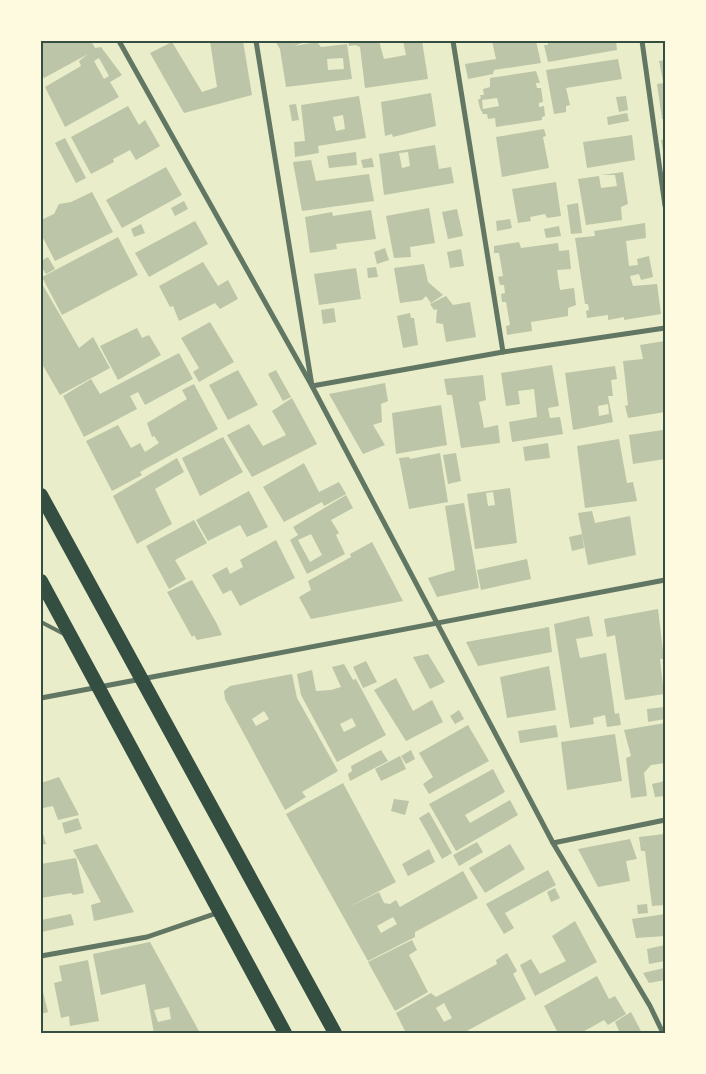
<svg xmlns="http://www.w3.org/2000/svg" width="706" height="1074" viewBox="0 0 706 1074" font-family="Poppins,sans-serif">
  <rect width="100%" height="100%" fill="#e9edc9"/>
  <g fill="#bcc5a7" fill-rule="evenodd">
    <path d="M41 41H91L95 48 101 47 122 75 110 82 119 97 65 127 45 87 81 66 79 61 88 54 44 78 41 72ZM99 58 109 76 104 79 94 61Z"/>
    <polygon points="210,41 243,41 252,95 184,113 150,53 172,42 202,92 217,87"/>
    <path d="M275 41H307L294 46 317 42 321 47 347 44 352 79 286 87 280 49ZM343 58 344 69 328 70 327 59Z"/>
    <polygon points="348,41 379,41 384,59 406,55 403,41 422,41 428,79 365,88 360,47 355,45 349,46"/>
    <polygon points="492,41 536,41 541,63 494,70 493,74 468,79 465,64 496,59"/>
    <polygon points="547,41 616,41 617,50 548,62 544,45 548,45"/>
    <polygon points="618,59 622,79 566,88 570,105 566,106 566,112 554,114 546,70"/>
    <polygon points="665,60 665,80 663,81 659,61"/>
    <path d="M536 71 540 83H536L537 88H541L543 102 539 103V107L544 106 545 116 542 117V120L496 127 495 118 488 119 487 114H483L480 108 478 100 481 98 480 95H484L483 89 490 87V78ZM497 98 499 106 483 109 482 100Z"/>
    <polygon points="665,83 665,119 662,119 657,84"/>
    <polygon points="431,93 436,126 393,137 392,134 385,136 381,102"/>
    <path d="M359 96 366 138 318 146 319 153 295 157 294 142 305 141 301 105ZM343 115 345 129 336 131 333 117Z"/>
    <polygon points="626,96 628,110 619,112 616,97"/>
    <polygon points="296,104 299,120 292,121 289,105"/>
    <polygon points="128,106 139,125 145,120 160,146 136,160 130,150 113,159 114,162 91,174 71,137"/>
    <polygon points="627,113 629,121 608,125 607,117"/>
    <polygon points="544,129 546,136 543,137 549,168 502,177 496,137"/>
    <polygon points="632,135 635,160 587,168 583,142"/>
    <polygon points="65,138 86,178 76,183 55,143"/>
    <polygon points="665,139 665,157 664,157 661,140"/>
    <path d="M435 145 439 169 451 167 454 183 384 195 379 154ZM408 152 410 166 402 168 399 153Z"/>
    <polygon points="356,152 357,165 329,168 327,156"/>
    <polygon points="372,158 374,167 363,168 361,160"/>
    <polygon points="311,160 316,181 369,174 374,201 302,211 293,162"/>
    <polygon points="166,167 182,195 122,228 106,200"/>
    <polygon points="623,172 628,204 621,207 622,220 586,225 578,179 599,176 601,188 617,186 615,175 602,175"/>
    <polygon points="556,182 561,216 547,218 545,214 530,217 531,221 518,223 512,189"/>
    <polygon points="92,192 113,232 55,261 41,234 41,220 54,214 59,204 71,202"/>
    <polygon points="184,201 188,209 175,216 171,208"/>
    <polygon points="578,203 582,233 571,234 567,205"/>
    <polygon points="429,208 435,243 410,247 411,257 394,258 386,216"/>
    <polygon points="457,209 463,236 448,239 442,212"/>
    <polygon points="371,210 376,239 336,244 337,249 310,253 305,217 332,212 333,216"/>
    <polygon points="510,219 512,228 497,231 496,221"/>
    <polygon points="195,221 208,244 149,277 135,253"/>
    <polygon points="645,223 646,238 626,241 629,266 638,265 637,259 649,256 653,277 641,280 639,274 630,276 633,286 657,284 661,314 624,320 624,317 608,320 608,315 587,318 586,311 589,310 588,304 585,304 575,238 595,236 594,231"/>
    <polygon points="141,224 145,233 134,237 131,229"/>
    <polygon points="559,226 561,236 546,238 544,229"/>
    <polygon points="118,237 138,275 62,315 42,277"/>
    <polygon points="519,242 521,248 558,243 559,251 569,250 571,269 557,270 560,290 574,288 576,305 568,308 568,316 531,322 532,331 507,335 506,326 510,325 506,302 502,302 501,294 505,293 504,285 500,285 498,277 503,276 499,253 494,253 494,246"/>
    <polygon points="385,248 389,260 377,264 374,252"/>
    <polygon points="461,249 464,266 450,268 447,252"/>
    <polygon points="48,257 55,269 46,274 41,266 41,261"/>
    <polygon points="203,262 218,286 228,280 238,299 220,309 215,303 179,321 173,306 170,307 159,286"/>
    <polygon points="424,264 428,282 443,295 431,303 426,296 422,300 400,303 394,268"/>
    <polygon points="376,267 378,277 368,278 367,268"/>
    <polygon points="356,268 361,299 319,305 314,274"/>
    <polygon points="41,282 79,348 93,337 110,368 60,395 41,362"/>
    <polygon points="446,296 453,305 470,302 476,337 446,342 443,324 436,323 437,309 434,310 430,304"/>
    <polygon points="334,308 336,322 323,324 321,310"/>
    <polygon points="410,313 411,318 414,318 418,345 403,348 397,316"/>
    <polygon points="210,322 234,362 199,382 193,372 199,368 181,338"/>
    <polygon points="137,328 142,338 149,335 161,355 118,380 100,346"/>
    <polygon points="665,341 665,412 628,418 625,406 628,405 623,361 643,359 640,345"/>
    <polygon points="179,353 193,379 145,405 138,392 130,396 137,409 84,437 63,396 91,379 100,394"/>
    <polygon points="552,365 559,406 548,408 550,418 560,417 563,434 512,442 509,422 537,417 534,389 518,391 520,404 506,406 501,373"/>
    <path d="M615 366 617 379 611 380 613 396H608L613 422 573 430 565 373ZM608 404 609 414 599 416 598 406Z"/>
    <polygon points="238,370 258,405 228,420 209,385"/>
    <polygon points="276,370 291,397 283,401 268,374"/>
    <polygon points="483,375 486,400 479,402 484,428 498,425 500,443 461,448 452,395 447,395 444,379"/>
    <polygon points="385,383 388,401 381,404 382,422 373,425 385,445 363,454 329,394"/>
    <polygon points="194,384 218,429 140,472 142,475 112,491 86,441 118,425 131,448 140,443 145,452 159,443 154,436 152,437 147,423 187,399 182,390"/>
    <polygon points="292,398 317,444 252,477 227,435 249,424 263,446 286,435 272,411"/>
    <polygon points="441,405 447,445 396,454 392,413"/>
    <polygon points="663,430 665,459 633,464 629,435"/>
    <polygon points="223,437 243,472 200,496 182,458"/>
    <polygon points="619,439 627,483 633,482 637,501 585,508 577,446"/>
    <polygon points="548,443 550,458 525,461 523,447"/>
    <polygon points="440,453 448,502 409,509 399,458 409,457 410,459"/>
    <polygon points="456,453 461,481 448,484 443,455"/>
    <polygon points="177,458 184,472 155,489 172,524 137,544 113,496"/>
    <polygon points="304,463 319,492 339,482 346,494 324,506 322,502 284,522 263,487"/>
    <path d="M510 488 517 543 475 549 467 494ZM493 492 495 505 488 506 486 493Z"/>
    <polygon points="249,491 268,527 247,537 240,525 208,541 196,520"/>
    <path d="M346 495 353 508 331 520 339 533 336 535 345 554 307 574 290 540 298 535 293 527ZM311 534 322 555 310 562 298 540Z"/>
    <polygon points="464,503 479,588 437,597 428,578 455,570 445,506"/>
    <polygon points="592,511 595,523 630,516 636,555 588,565 578,513"/>
    <polygon points="194,520 207,543 175,560 186,579 169,589 146,546"/>
    <polygon points="582,534 584,548 572,551 569,537"/>
    <polygon points="276,540 295,578 240,606 231,590 223,594 212,575 227,567 230,574 243,567 240,560"/>
    <polygon points="372,542 403,601 311,619 299,597 311,590 308,581 351,557 350,554"/>
    <polygon points="527,559 531,579 481,590 477,570"/>
    <polygon points="192,580 217,624 222,635 197,640 194,635 192,637 167,592"/>
    <polygon points="658,609 664,659 660,659 664,694 625,700 615,635 607,637 604,619"/>
    <polygon points="589,616 593,636 576,639 580,658 606,653 615,714 619,713 621,725 607,727 605,715 593,718 594,724 570,728 554,624"/>
    <polygon points="549,627 552,652 478,666 466,642"/>
    <polygon points="428,654 445,682 430,689 413,657"/>
    <polygon points="366,661 377,682 363,688 353,667"/>
    <path d="M344 664 353 680 356 679 386 735 337 762 301 695 297 674 312 670 316 691 331 690 341 687 332 667ZM352 718 356 726 344 732 340 724Z"/>
    <polygon points="549,666 556,710 507,718 500,677"/>
    <path d="M292 674 297 698 338 771 302 792 306 797 285 810 225 699 224 691 230 686ZM264 711 269 719 256 726 252 719Z"/>
    <polygon points="396,678 413,711 432,700 443,722 406,741 374,690"/>
    <polygon points="665,707 665,719 648,722 647,709"/>
    <polygon points="459,710 464,719 455,724 450,716"/>
    <polygon points="665,723 665,763 651,765 644,773 647,796 631,798 626,758 631,756 624,730"/>
    <polygon points="468,725 489,761 429,794 423,784 433,777 419,753"/>
    <polygon points="556,725 558,737 520,743 518,731"/>
    <polygon points="615,734 622,781 567,790 561,742"/>
    <polygon points="381,750 388,761 350,781 348,774 352,771 351,766"/>
    <polygon points="411,750 415,759 406,764 401,756"/>
    <polygon points="400,756 406,769 381,781 375,769"/>
    <polygon points="493,769 505,792 465,815 470,823 510,800 518,815 456,851 429,804"/>
    <polygon points="59,777 79,815 58,820 53,806 43,808 41,783"/>
    <polygon points="665,781 665,796 655,797 652,784"/>
    <path d="M343 783 396 882 347 908 379 892 384 903 390 904 396 900 400 907 463 871 478 898 415 932V937L368 961 286 814ZM393 917 397 924 381 933 377 926Z"/>
    <polygon points="394,799 409,801 405,815 391,811"/>
    <polygon points="429,812 452,853 442,859 419,818"/>
    <polygon points="78,818 82,829 65,834 62,823"/>
    <polygon points="41,827 46,844 41,845"/>
    <polygon points="664,834 665,905 652,906 645,851 641,851 639,837"/>
    <polygon points="630,839 637,859 626,861 630,881 598,887 578,849"/>
    <polygon points="477,842 483,852 459,866 453,855"/>
    <polygon points="97,844 134,912 94,921 91,905 101,902 73,850"/>
    <polygon points="510,844 525,869 485,893 469,868"/>
    <polygon points="429,849 435,862 408,876 402,864"/>
    <polygon points="76,858 84,893 73,895 71,893 41,898 41,864"/>
    <polygon points="548,870 556,885 505,913 514,928 504,934 486,904"/>
    <polygon points="555,888 560,898 551,902 547,892"/>
    <polygon points="647,904 648,913 638,914 637,905"/>
    <polygon points="71,914 74,925 41,932 41,920"/>
    <polygon points="665,914 665,936 636,938 632,919"/>
    <polygon points="575,921 597,962 535,996 520,965 531,959 540,974 566,961 552,936"/>
    <polygon points="412,940 417,950 409,955 428,992 395,1011 368,962"/>
    <path d="M150 942 200 1033H154L145 984 101 995 93 954ZM169 1007 171 1019 158 1022 154 1010Z"/>
    <polygon points="665,945 665,961 649,964 647,949"/>
    <path d="M507 953 517 971 513 974 526 999 463 1033H406L396 1013 431 993 436 997 497 964 496 960ZM444 1003 452 1018 444 1022 436 1008Z"/>
    <polygon points="88,960 99,1021 70,1026 69,1016 61,1018 54,983 62,981 59,966"/>
    <polygon points="664,968 665,980 649,983 643,973"/>
    <polygon points="597,976 609,999 615,996 626,1014 608,1025 604,1020 581,1033 558,1033 544,1006"/>
    <polygon points="41,984 48,1012 41,1014"/>
    <polygon points="631,1012 642,1033 620,1033 615,1022"/>
  </g>
  <g fill="none" stroke-linecap="round" stroke-linejoin="round">
    <polyline stroke="#617663" stroke-width="4" points="41,622 64,634"/>
    <g stroke="#617663" stroke-width="5">
      <polyline points="119,41 312,386 553,843 650,1006 663,1033"/>
      <polyline points="256,41 312,386 503,352 665,328"/>
      <polyline points="453,41 503,352"/>
      <polyline points="642,41 665,206"/>
      <polyline points="41,698 665,580"/>
      <polyline points="553,843 665,820"/>
      <polyline points="41,956 147,937 217,913"/>
    </g>
    <g stroke="#344e41" stroke-width="14">
      <polyline points="41,495 335,1033"/>
      <polyline points="41,581 285,1033"/>
    </g>
  </g>
  <rect width="706" height="1074" fill="none" stroke="#fefae0" stroke-width="85"/>
  <rect x="42" y="42" width="622" height="990" fill="none" stroke="#344e41" stroke-width="2"/>
</svg>
